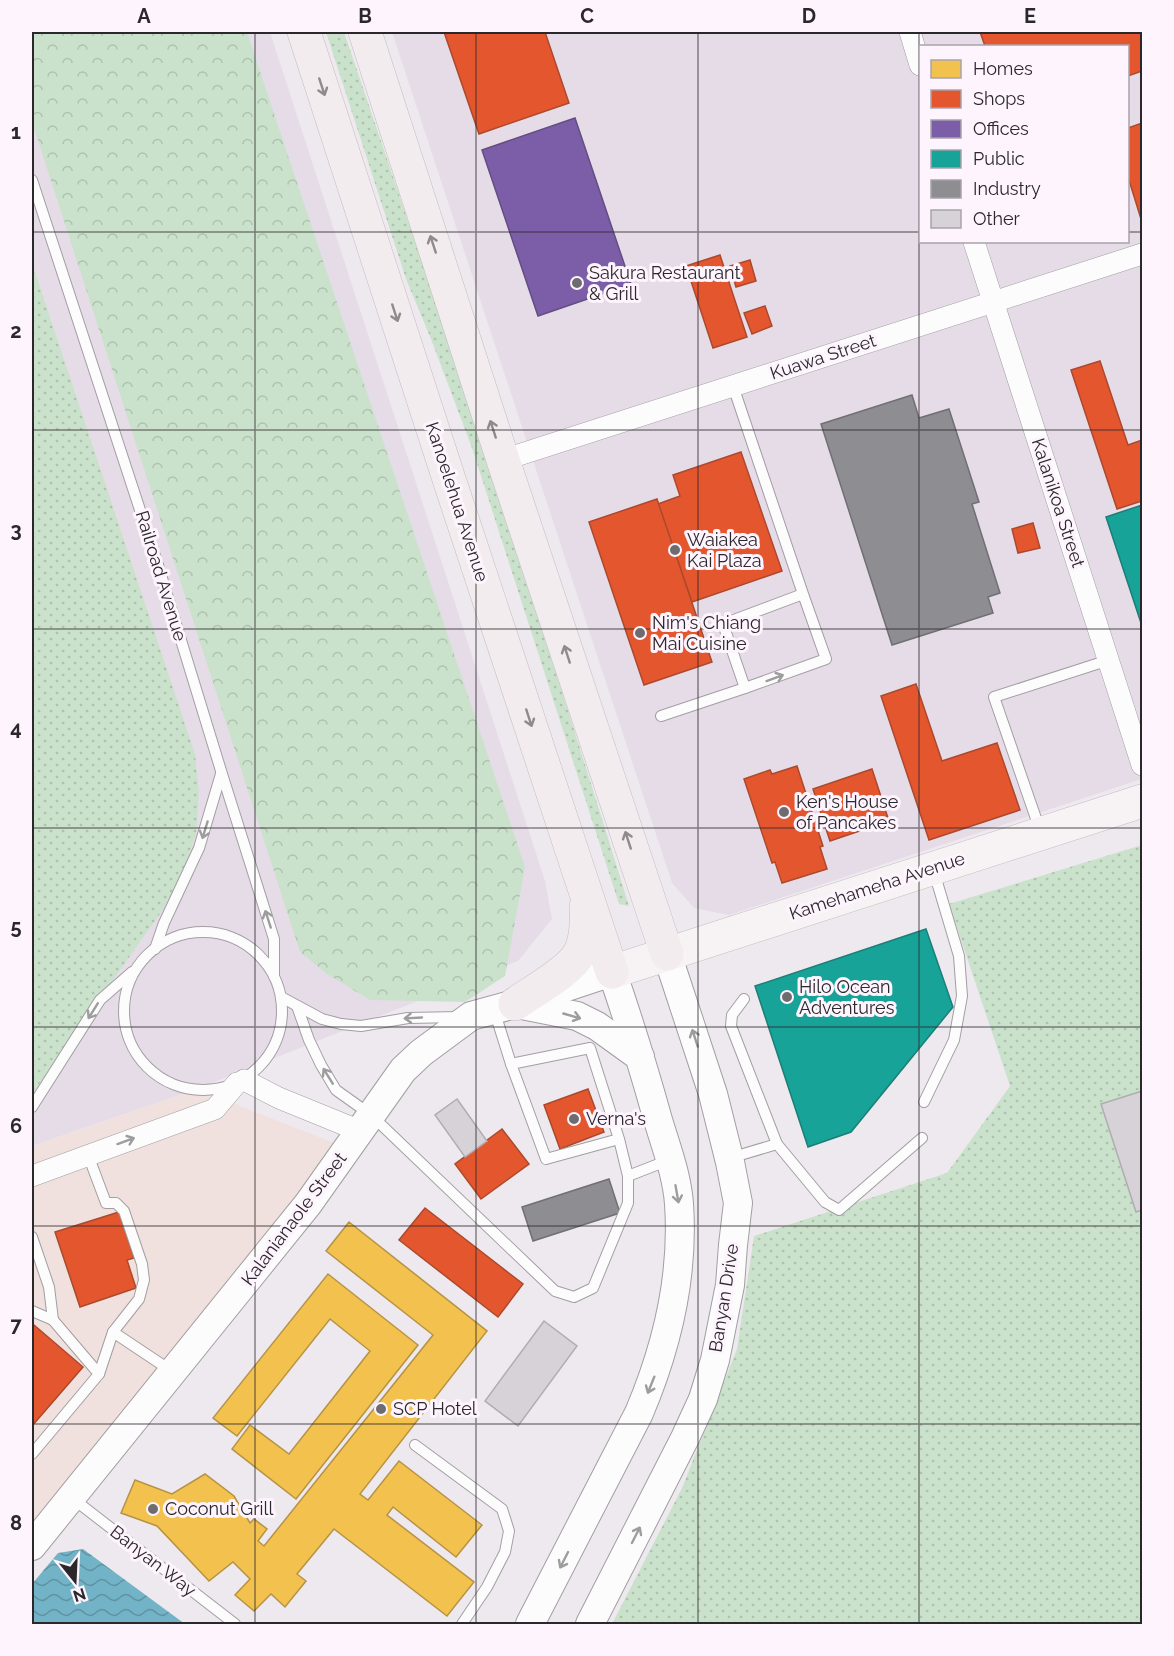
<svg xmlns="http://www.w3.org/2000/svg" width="1174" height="1656" viewBox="0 0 1174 1656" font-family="Raleway,sans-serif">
  <defs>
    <pattern id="green-dots" width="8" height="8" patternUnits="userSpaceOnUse" patternTransform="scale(1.5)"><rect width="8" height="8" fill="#cae2cb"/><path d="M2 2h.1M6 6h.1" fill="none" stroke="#aec2ae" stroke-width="1.8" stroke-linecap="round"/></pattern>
    <pattern id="forest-crowns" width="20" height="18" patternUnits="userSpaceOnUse" patternTransform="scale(1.5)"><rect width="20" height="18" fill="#cae2cb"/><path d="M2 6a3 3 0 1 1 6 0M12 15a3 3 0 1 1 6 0" fill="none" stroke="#aec2ae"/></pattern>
    <pattern id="water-waves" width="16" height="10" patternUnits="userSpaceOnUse" patternTransform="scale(1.5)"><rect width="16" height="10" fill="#73b3c7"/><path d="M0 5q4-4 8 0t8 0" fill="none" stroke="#5f92a2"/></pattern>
  </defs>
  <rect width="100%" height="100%" fill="#eee9ef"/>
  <g fill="#e6dce8" fill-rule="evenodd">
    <polygon points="32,32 270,32 545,881 552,919 518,961 197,1089 32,1146"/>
    <path d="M392 32H1142V779L729 915 694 908 672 883ZM920 46H1128V242H920Z"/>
  </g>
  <polygon fill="#f1e1de" points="197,1089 337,1144 32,1529 32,1146"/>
  <g fill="url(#green-dots)">
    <path d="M326 32H344C443 322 539 613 629 906L619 904 472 448 431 339 406 279Z"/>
    <polygon points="32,263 195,754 199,793 196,834 183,872 162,911 32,1094"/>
    <polygon points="1142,845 1142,1624 612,1624 682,1488 737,1349 754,1236 947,1173 1010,1086 949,904"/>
  </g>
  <polygon fill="url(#forest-crowns)" points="32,32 247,32 525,867 505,976 465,1002 370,1000 327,974 300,952 32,122"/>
  <polygon fill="url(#water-waves)" points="83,1549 185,1624 32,1624 32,1584 58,1553"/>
  <g fill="#f2c14e" stroke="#b69344" stroke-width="1.5">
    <polygon points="349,1222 487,1331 360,1494 368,1500 399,1461 482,1525 456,1557 393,1507 387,1515 474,1582 447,1616 334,1529 297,1574 306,1581 285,1607 271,1594 254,1611 235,1595 250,1579 233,1562 209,1581 157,1526 121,1513 135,1480 172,1494 205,1474 234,1496 250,1523 254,1519 267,1529 258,1541 264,1546 433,1335 326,1251"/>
    <polygon points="328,1274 418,1345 296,1499 232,1449 250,1425 289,1454 370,1351 330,1319 237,1436 213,1418"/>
  </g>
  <g fill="#e4572e" stroke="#ac492d" stroke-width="1.5">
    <polygon points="444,32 545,32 569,103 479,134"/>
    <polygon points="980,32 1140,32 1142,39 1142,71 1128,76 1128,46 985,46"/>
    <polygon points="1142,123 1142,219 1141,219 1128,177 1128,128"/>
    <polygon points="720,255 747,337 713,348 686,266"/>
    <polygon points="750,260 756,281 736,287 730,266"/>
    <polygon points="765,306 772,326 752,334 744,313"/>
    <polygon points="1100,361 1128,445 1142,440 1142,501 1117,509 1071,370"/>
    <polygon points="741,452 782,571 692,602 658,504 680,496 673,475"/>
    <polygon points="657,499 712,662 644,685 589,522"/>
    <polygon points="1033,523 1040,548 1018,553 1012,529"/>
    <polygon points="916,684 942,761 997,743 1020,810 929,840 881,696"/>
    <polygon points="797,766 823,846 820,847 827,869 782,883 775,862 772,863 744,779 770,770 772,774"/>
    <polygon points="872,769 889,821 830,841 813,789"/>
    <polygon points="588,1089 604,1132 560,1149 544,1105"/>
    <polygon points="502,1129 529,1164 481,1199 455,1164"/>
    <polygon points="425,1208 523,1284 498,1317 399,1240"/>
    <polygon points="119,1212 134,1258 127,1260 136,1288 80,1307 55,1232"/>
    <polygon points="34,1325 83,1367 32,1426 32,1329"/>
  </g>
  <polygon fill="#7b5ea7" stroke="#634e82" stroke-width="1.5" points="575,118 631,284 538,316 482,150"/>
  <g fill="#17a398" stroke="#1d7e77" stroke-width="1.5">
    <polygon points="1142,505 1142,626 1106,517"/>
    <polygon points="926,929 953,1007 851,1132 808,1147 755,986"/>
  </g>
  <g fill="#8d8d92" stroke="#706f73" stroke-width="1.5">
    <polygon points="912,395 919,418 949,409 979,502 972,504 1000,593 988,597 993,613 892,645 821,424"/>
    <polygon points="609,1179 620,1213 533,1241 522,1207"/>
  </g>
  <g fill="#d6d2d7" stroke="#b0acb0" stroke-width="1.5">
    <polygon points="1142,1091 1142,1210 1136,1212 1101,1104"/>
    <polygon points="457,1099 487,1141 465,1157 435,1115"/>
    <polygon points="544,1321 577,1346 518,1426 485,1401"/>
  </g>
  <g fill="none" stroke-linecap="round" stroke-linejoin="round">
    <g stroke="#a29ea2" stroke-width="12">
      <g id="lane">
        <polyline points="32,180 158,565 222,774 274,939 274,976"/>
        <polyline points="733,386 803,594 826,659 745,688 723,624 803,594"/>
        <polyline points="661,716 745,688"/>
        <polyline points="1040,830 994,697 1109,660"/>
        <circle cx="203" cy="1011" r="79"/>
        <polyline points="155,949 164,923 199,848 221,774"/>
        <polyline points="281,997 322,1019 341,1024 361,1026 408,1018 459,1017"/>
        <polyline points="744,999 732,1015 731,1026 777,1144"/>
        <polyline points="297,1006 309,1040 321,1065 336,1090 371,1115 555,1291 574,1297 593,1288 628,1203 628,1176"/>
        <polyline points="494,1010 511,1064"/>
        <polyline points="924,1102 954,1040 962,996 959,956 934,872"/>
        <polyline points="32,1107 100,1000 132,972"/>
        <polyline points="619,1139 546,1159 511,1064 590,1048 619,1139 628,1176 669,1160"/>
        <polyline points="88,1155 106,1203 116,1203 124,1211 142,1264 144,1280 139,1299 113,1332 173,1372"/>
        <polyline points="730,1158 777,1144 825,1202 839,1210 922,1138"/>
        <polyline points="32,1237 49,1287 53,1320"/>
        <polyline points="32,1311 53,1320 99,1374 32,1454"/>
        <polyline points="99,1374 113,1332"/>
        <polyline points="415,1445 502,1509 509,1531 505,1552 487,1587 462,1624"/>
        <polyline points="72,1498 235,1624"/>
      </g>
    </g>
    <g stroke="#a29ea2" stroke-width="22">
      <g id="street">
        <polyline points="910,32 920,65"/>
        <polyline points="974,242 1142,765"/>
        <polyline points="503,460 1142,254"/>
        <polyline points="244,1080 279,1098 360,1131"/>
        <polyline points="32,1176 215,1109 237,1083"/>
      </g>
    </g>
    <g stroke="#a29ea2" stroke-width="30">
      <g id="secondary">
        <polyline points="517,1004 577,1016 597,1026 640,1057"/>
        <path d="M32 1546 308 1204 403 1070 421 1053 471 1016 515 1004 612 972C629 1021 644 1070 658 1120 666 1147 677 1175 679 1204 684 1276 667 1347 639 1413L530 1624"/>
        <polyline points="590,1624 685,1438 703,1399 715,1360 730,1285 733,1245 738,1203 730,1162 713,1094 667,954"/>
      </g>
    </g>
    <g stroke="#c5bcc1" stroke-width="34">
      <polyline id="primary" points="612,972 1142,801"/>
    </g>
    <g stroke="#c5bcc1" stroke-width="34">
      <g id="highway">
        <polyline points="304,32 447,473 612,972"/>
        <polyline points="365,32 503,460 667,954"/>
        <path d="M515 1004C532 992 570 971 579 954 586 942 587 921 586 907"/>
      </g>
    </g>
    <use href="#lane" stroke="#fcfcfd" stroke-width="10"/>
    <use href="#street" stroke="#fcfcfd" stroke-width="21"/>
    <use href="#secondary" stroke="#fcfcfd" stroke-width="28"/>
    <use href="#primary" stroke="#f7f2f4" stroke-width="33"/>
    <use href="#highway" stroke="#f3ecef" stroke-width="33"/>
  </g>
  <defs><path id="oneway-shaft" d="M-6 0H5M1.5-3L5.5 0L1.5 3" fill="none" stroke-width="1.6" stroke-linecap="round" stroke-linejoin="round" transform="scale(1.5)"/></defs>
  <g stroke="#8f8a8d">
    <use href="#oneway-shaft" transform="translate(322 87) rotate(72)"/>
    <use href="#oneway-shaft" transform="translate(433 244) rotate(-108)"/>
    <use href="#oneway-shaft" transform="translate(395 313) rotate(72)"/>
    <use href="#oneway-shaft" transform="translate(493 429) rotate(-108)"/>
    <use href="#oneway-shaft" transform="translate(567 654) rotate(-108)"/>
    <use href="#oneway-shaft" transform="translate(529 718) rotate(72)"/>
    <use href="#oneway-shaft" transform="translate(628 840) rotate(-108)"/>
  </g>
  <g stroke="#9e9d9e">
    <use href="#oneway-shaft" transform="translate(775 678) rotate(-20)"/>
    <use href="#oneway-shaft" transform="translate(205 830) rotate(107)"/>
    <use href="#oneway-shaft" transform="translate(268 919) rotate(-108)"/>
    <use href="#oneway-shaft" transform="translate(93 1011) rotate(122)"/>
    <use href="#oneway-shaft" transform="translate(572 1016) rotate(16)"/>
    <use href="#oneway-shaft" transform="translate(413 1018) rotate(177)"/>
    <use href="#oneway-shaft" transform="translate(695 1038) rotate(-108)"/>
    <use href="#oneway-shaft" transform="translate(328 1076) rotate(-122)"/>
    <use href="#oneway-shaft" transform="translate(126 1141) rotate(-20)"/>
    <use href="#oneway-shaft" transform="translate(677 1194) rotate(80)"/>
    <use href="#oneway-shaft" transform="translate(651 1385) rotate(112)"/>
    <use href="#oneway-shaft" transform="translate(636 1535) rotate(-63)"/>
    <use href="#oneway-shaft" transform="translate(564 1560) rotate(117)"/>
  </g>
  <path fill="none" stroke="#2b282b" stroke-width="1.5" stroke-opacity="0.55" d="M255 32V1624M476 32V1624M698 32V1624M919 32V1624M32 232H920M1128 232H1142M32 430H1142M32 629H1142M32 828H1142M32 1027H1142M32 1226H1142M32 1424H1142"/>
  <g fill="#6f6c70" stroke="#fdf4fe" stroke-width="2">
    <circle cx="577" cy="283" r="6"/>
    <circle cx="675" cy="550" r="6"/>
    <circle cx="640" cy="633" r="6"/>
    <circle cx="784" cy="812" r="6"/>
    <circle cx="787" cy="997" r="6"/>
    <circle cx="574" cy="1119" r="6"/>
    <circle cx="381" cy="1409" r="6"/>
    <circle cx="153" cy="1509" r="6"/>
  </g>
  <g text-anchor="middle" stroke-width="6" stroke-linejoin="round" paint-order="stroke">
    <g font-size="18" fill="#2b282b" stroke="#fdf4fe" text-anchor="start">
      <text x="589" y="279">Sakura Restaurant<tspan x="589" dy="21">&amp; Grill</tspan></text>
      <text x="687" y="546">Waiakea<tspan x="687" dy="21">Kai Plaza</tspan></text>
      <text x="652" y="629">Nim's Chiang<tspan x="652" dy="21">Mai Cuisine</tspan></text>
      <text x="796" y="808">Ken's House<tspan x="796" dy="21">of Pancakes</tspan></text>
      <text x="799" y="993">Hilo Ocean<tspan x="799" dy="21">Adventures</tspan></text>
      <text x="586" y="1125">Verna's</text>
      <text x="393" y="1415">SCP Hotel</text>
      <text x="165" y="1515">Coconut Grill</text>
    </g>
    <g font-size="18" fill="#2b282b" stroke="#fdf4fe">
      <text transform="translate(823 357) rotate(-18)" y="6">Kuawa Street</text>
      <text transform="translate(457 502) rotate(72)" y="6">Kanoelehua Avenue</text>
      <text transform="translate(1058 503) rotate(72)" y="6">Kalanikoa Street</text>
      <text transform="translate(161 576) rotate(73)" y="6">Railroad Avenue</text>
      <text transform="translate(877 886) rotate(-18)" y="6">Kamehameha Avenue</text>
      <text transform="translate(294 1219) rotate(-53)" y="6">Kalanianaole Street</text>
      <text transform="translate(724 1298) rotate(-81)" y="6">Banyan Drive</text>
      <text transform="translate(153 1561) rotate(38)" y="6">Banyan Way</text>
    </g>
  </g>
  <rect width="1174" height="1656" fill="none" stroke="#fdf4fe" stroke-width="66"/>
  <rect x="919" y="45" width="210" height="198" fill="#fdf4fe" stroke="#a9a2aa" stroke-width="1.5"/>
  <rect x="931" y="60" width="30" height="18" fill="#f2c14e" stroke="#a9a2aa" stroke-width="1.5"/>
  <text x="973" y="75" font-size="18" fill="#2b282b">Homes</text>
  <rect x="931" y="90" width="30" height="18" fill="#e4572e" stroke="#a9a2aa" stroke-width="1.5"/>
  <text x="973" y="105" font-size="18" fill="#2b282b">Shops</text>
  <rect x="931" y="120" width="30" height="18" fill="#7b5ea7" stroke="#a9a2aa" stroke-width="1.5"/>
  <text x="973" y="135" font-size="18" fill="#2b282b">Offices</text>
  <rect x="931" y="150" width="30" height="18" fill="#17a398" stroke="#a9a2aa" stroke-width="1.5"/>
  <text x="973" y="165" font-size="18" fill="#2b282b">Public</text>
  <rect x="931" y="180" width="30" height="18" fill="#8d8d92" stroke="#a9a2aa" stroke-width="1.5"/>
  <text x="973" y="195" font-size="18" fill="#2b282b">Industry</text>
  <rect x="931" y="210" width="30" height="18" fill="#d6d2d7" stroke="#a9a2aa" stroke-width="1.5"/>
  <text x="973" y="225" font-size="18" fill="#2b282b">Other</text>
  <g transform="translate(75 1581) rotate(162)" stroke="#fdf4fe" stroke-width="4.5" paint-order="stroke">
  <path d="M0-4.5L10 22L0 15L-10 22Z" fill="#2b282b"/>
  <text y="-9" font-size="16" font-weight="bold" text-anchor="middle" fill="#2b282b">N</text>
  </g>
  <rect x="33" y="33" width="1108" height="1590" fill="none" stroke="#2b282b" stroke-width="2"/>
  <g font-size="20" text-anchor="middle" font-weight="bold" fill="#2b282b">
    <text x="144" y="23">A</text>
    <text x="365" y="23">B</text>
    <text x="587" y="23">C</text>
    <text x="809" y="23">D</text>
    <text x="1030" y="23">E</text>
    <text x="16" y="139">1</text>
    <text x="16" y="338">2</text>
    <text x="16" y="537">3</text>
    <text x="16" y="735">4</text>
    <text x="16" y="934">5</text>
    <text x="16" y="1133">6</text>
    <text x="16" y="1332">7</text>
    <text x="16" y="1530">8</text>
  </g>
</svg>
